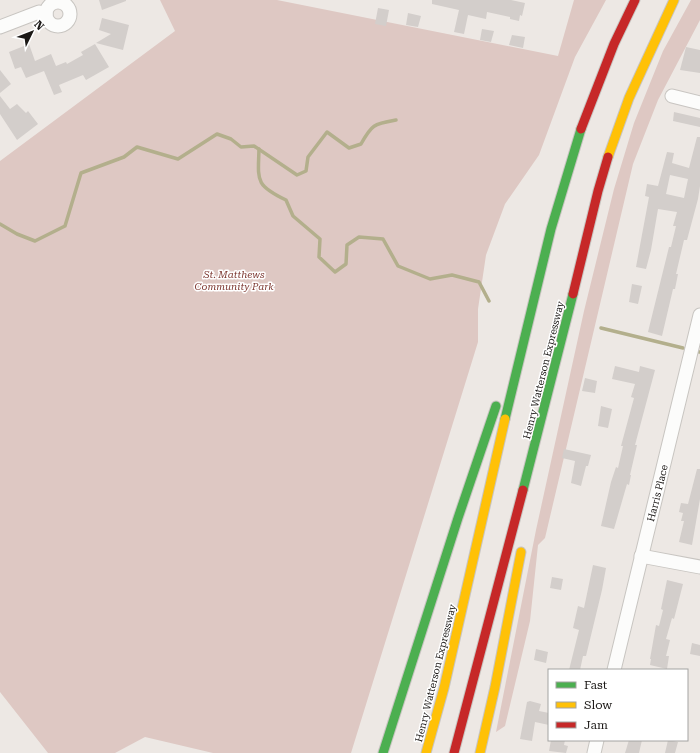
<svg xmlns="http://www.w3.org/2000/svg" width="700" height="753" viewBox="0 0 700 753" font-family="'Roboto Serif',serif">
  <rect width="100%" height="100%" fill="#ede8e4"/>
  <g fill="#dec8c3">
    <polygon points="160,0 277,0 558,56 574,0 606,0 575,57 539,155 505,204 486,255 478,309 478,342 351,753 213,753 145,737 115,753 48,753 0,692 0,161 175,31"/>
    <polygon points="691,0 700,0 700,20 658,100 633,164 545,538 538,545 530,621 505,726 496,732 536,530 584,311 614,189 634,123 663,51"/>
  </g>
  <g fill="none" stroke-linecap="round" stroke-linejoin="round">
    <g stroke="#b3af8c" stroke-width="3.5">
      <path d="M259 149C258 181 255 185 286 200L293 216 320 239 319 257 335 272 346 264 347 245 359 237 383 239 398 266 430 279 452 275 479 282 489 301"/>
      <path d="M0 224 17 234 35 241 65 226 81 173 124 157 137 147 178 159 217 134 231 139 241 147 254 146 297 175 306 171 308 157 327 132 349 148 361 144C372 124 374 124 396 120"/>
      <polyline points="601,328 683,348"/>
      <polyline points="699,352 700,352"/>
    </g>
  </g>
  <g fill="#d3cecb" fill-rule="evenodd">
    <polygon points="99,0 126,0 126,1 102,10"/>
    <polygon points="432,0 511,0 525,3 522,16 520,15 519,21 510,19 510,17 487,12 486,19 468,15 464,34 454,32 459,10 432,4"/>
    <polygon points="378,8 389,10 386,26 375,24"/>
    <polygon points="408,13 421,16 418,27 406,25"/>
    <polygon points="102,18 129,25 123,50 96,43 111,34 99,30"/>
    <polygon points="482,29 494,31 491,42 480,40"/>
    <polygon points="512,35 525,37 523,48 509,45"/>
    <polygon points="29,44 35,61 51,54 56,66 66,62 67,64 83,55 81,52 95,44 109,67 86,80 83,75 59,85 62,92 54,95 44,71 26,78 21,67 15,69 9,52"/>
    <polygon points="686,47 700,50 700,73 680,70"/>
    <polygon points="0,70 11,84 0,93"/>
    <polygon points="0,96 10,109 17,104 26,113 28,111 38,124 17,140 0,114"/>
    <polygon points="674,112 700,118 700,127 673,121"/>
    <path d="M697 137H700V186L698 199 687 240H684L676 274H678L675 289H673L662 336 648 332 669 247H671L676 226H673L677 212 658 209 651 250 646 269 636 267 649 197 645 196 647 184 658 186 667 152 674 153 672 163 689 168ZM670 175 688 179 684 198 666 194Z"/>
    <polygon points="632,284 642,286 638,304 629,302"/>
    <polygon points="615,366 639,372 640,366 655,370 635,445 637,445 630,475 631,475 629,485 627,484 614,529 601,526 611,482 616,467 618,468 623,446 621,446 634,398 631,397 635,384 612,379"/>
    <polygon points="585,378 597,381 595,393 582,391"/>
    <polygon points="601,406 612,409 608,428 598,426"/>
    <polygon points="564,449 591,455 588,466 586,466 581,486 571,483 575,461 562,458"/>
    <polygon points="697,469 700,469 700,499 692,545 679,542 684,521 681,521 683,513 679,512 681,503 688,504"/>
    <polygon points="593,565 606,568 602,590 586,656 583,656 580,670 569,670 579,630 573,628 578,606 584,608"/>
    <polygon points="552,577 563,579 561,590 550,588"/>
    <polygon points="667,580 683,584 674,619 672,618 666,639 670,640 666,656 669,656 667,669 650,665 651,659 650,659 656,625 659,626 663,610 661,609"/>
    <polygon points="692,643 700,645 700,656 690,654"/>
    <polygon points="536,649 548,652 546,663 534,660"/>
    <polygon points="530,701 541,704 539,711 549,713 549,725 535,722 532,741 520,739 527,702"/>
    <polygon points="551,740 565,740 564,745 568,746 566,753 549,751"/>
    <polygon points="629,740 642,740 639,753 625,753"/>
    <polygon points="668,740 678,742 675,753 665,753"/>
  </g>
  <g fill="none" stroke-linecap="round" stroke-linejoin="round">
    <g stroke="#c8c5c1" stroke-width="15">
      <g id="street">
        <circle cx="58" cy="14" r="12"/>
        <polyline points="0,27 39,12 46,14"/>
        <polyline points="672,96 700,103"/>
        <polyline points="641,556 700,567"/>
        <polyline points="614,670 700,315"/>
        <polyline points="594,753 597,740"/>
      </g>
    </g>
    <g stroke="#c8c5c1" stroke-width="11">
      <g id="fast">
        <polyline points="505,419 551,229 581,129"/>
        <polyline points="523,490 573,294"/>
        <polyline points="383,753 458,518 496,406"/>
      </g>
    </g>
    <g stroke="#c8c5c1" stroke-width="11">
      <g id="slow">
        <polyline points="608,157 629,98 674,0"/>
        <polyline points="426,753 444,688 505,419"/>
        <polyline points="480,753 495,687 521,552"/>
      </g>
    </g>
    <g stroke="#c8c5c1" stroke-width="11">
      <g id="jam">
        <polyline points="581,129 614,44 635,0"/>
        <polyline points="573,294 598,191 608,157"/>
        <polyline points="454,753 523,490"/>
      </g>
    </g>
    <use href="#street" stroke="#fcfcfb" stroke-width="13"/>
    <use href="#fast" stroke="#4caf50" stroke-width="9"/>
    <use href="#slow" stroke="#ffc107" stroke-width="9"/>
    <use href="#jam" stroke="#c62828" stroke-width="9"/>
  </g>
  <g text-anchor="middle" stroke-width="3" stroke-linejoin="round" paint-order="stroke">
    <g font-size="10" font-style="italic" fill="#7d3831" stroke="#fff">
      <text x="234" y="278">St. Matthews<tspan x="234" dy="12">Community Park</tspan></text>
    </g>
    <g font-size="10" fill="#1b1816" stroke="#fff">
      <text transform="translate(543 370) rotate(-76)" y="4">Henry Watterson Expressway</text>
      <text transform="translate(657 493) rotate(-76)" y="4">Harris Place</text>
      <text transform="translate(435 673) rotate(-76)" y="4">Henry Watterson Expressway</text>
    </g>
  </g>
  <rect x="548" y="669" width="140" height="72" fill="#ffffff" stroke="#a4a3a2"/>
  <rect x="556" y="682" width="20" height="6" fill="#4caf50" stroke="#a4a3a2"/>
  <text x="584" y="689" font-size="12" fill="#1b1816">Fast</text>
  <rect x="556" y="702" width="20" height="6" fill="#ffc107" stroke="#a4a3a2"/>
  <text x="584" y="709" font-size="12" fill="#1b1816">Slow</text>
  <rect x="556" y="722" width="20" height="6" fill="#c62828" stroke="#a4a3a2"/>
  <text x="584" y="729" font-size="12" fill="#1b1816">Jam</text>
  <g transform="translate(32 32) rotate(47)" stroke="#ffffff" stroke-width="3" paint-order="stroke">
  <path d="M0-3L7 15L0 10L-7 15Z" fill="#1b1816"/>
  <text y="-6" font-size="11" font-weight="bold" text-anchor="middle" fill="#1b1816">N</text>
  </g>
</svg>
